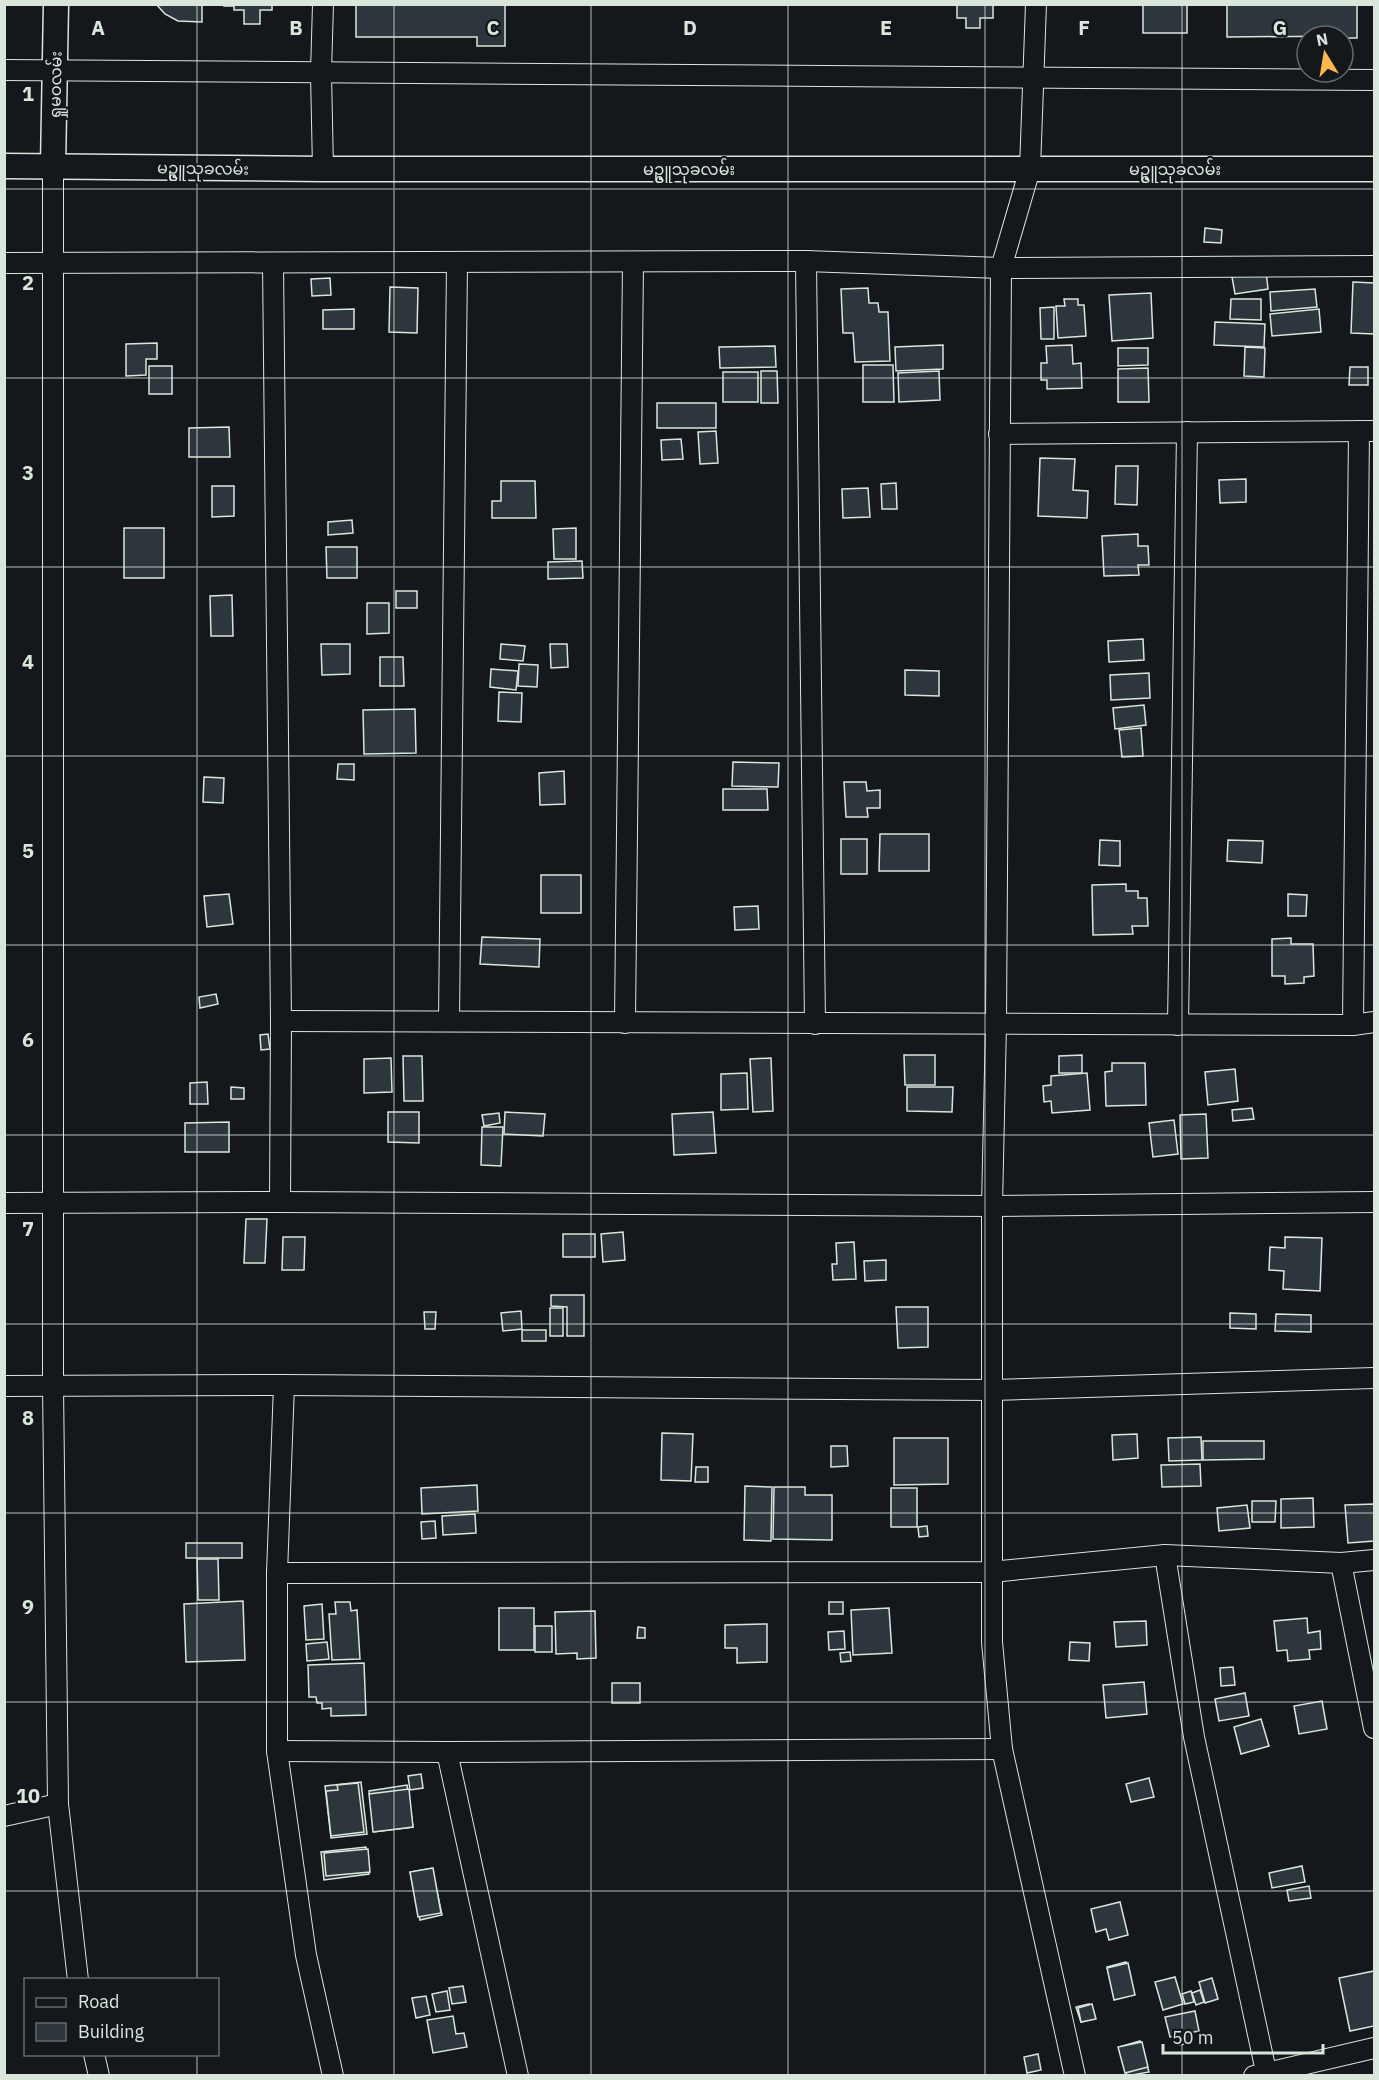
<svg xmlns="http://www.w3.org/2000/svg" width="1379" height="2080" viewBox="0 0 1379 2080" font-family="'IBM Plex Sans','Noto Sans Myanmar',sans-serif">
  <rect width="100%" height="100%" fill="#14181c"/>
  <g fill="#2c363c" stroke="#d8e6dc" stroke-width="1.5">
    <polygon points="156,4 202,4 202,22 178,21 165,14"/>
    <polygon points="224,4 272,4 272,10 260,10 260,24 244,24 244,10 234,10 234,6 224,6"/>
    <polygon points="356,4 505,4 505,46 477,46 477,37 356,37"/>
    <polygon points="957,4 993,4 993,18 980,18 980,28 966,28 966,18 957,18"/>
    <rect x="1143" y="4" width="44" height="29"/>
    <polygon points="1227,4 1357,4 1357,38 1343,38 1343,36 1227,37"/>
    <polygon points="1205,228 1222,230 1221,243 1204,242"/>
    <polygon points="1266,271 1268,289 1235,294 1232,277"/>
    <polygon points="330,278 331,295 312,296 311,279"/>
    <polygon points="1353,282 1374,283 1374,334 1351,333"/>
    <polygon points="390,287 418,288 417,333 389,332"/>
    <polygon points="868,288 869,303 878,303 879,312 888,312 890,361 855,362 853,333 843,333 841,289"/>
    <polygon points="1315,289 1317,307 1271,311 1270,292"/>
    <polygon points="1151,293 1153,338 1112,341 1109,295"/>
    <polygon points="1064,299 1078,299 1078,305 1084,305 1086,336 1058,338 1056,306 1065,306"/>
    <polygon points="1231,299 1261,299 1261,320 1230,319"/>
    <polygon points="1054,307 1054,339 1041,339 1040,308"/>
    <polygon points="354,309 354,329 323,329 323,310"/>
    <polygon points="1319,309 1321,332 1272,336 1270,314"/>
    <polygon points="1215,322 1265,324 1264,347 1214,345"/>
    <polygon points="157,343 157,359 146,359 146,375 126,376 126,344"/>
    <polygon points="943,345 943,369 896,371 895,347"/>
    <polygon points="1072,345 1073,364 1081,363 1082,388 1047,389 1047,380 1041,380 1041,363 1047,363 1046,346"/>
    <polygon points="775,346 776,367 720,368 719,347"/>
    <polygon points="1245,347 1265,348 1264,377 1244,376"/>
    <polygon points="1118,348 1148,348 1148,365 1118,366"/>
    <polygon points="863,365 893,365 894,402 863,402"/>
    <rect x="149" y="366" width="23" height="28"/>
    <polygon points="1350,367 1368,367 1368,385 1349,385"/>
    <polygon points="1148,368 1149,402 1118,402 1118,369"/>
    <polygon points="761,371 777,371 778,403 761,403"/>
    <polygon points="939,371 940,400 899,402 898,373"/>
    <rect x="723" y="372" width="35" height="30"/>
    <rect x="657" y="403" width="59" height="25"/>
    <polygon points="229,427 230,457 189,457 189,428"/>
    <polygon points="716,431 718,463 700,464 698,432"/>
    <polygon points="681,439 683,459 662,460 661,440"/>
    <polygon points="1040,458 1075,459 1073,490 1088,491 1087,518 1038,516"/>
    <polygon points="1116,466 1138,466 1137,505 1115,504"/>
    <polygon points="1246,479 1246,502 1220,503 1219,480"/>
    <polygon points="501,481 535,481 536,518 492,518 492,501 501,501"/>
    <polygon points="896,483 897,509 882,509 881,484"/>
    <polygon points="212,486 234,486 234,516 212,517"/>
    <polygon points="868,488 870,517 843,518 842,489"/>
    <polygon points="352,520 353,533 328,535 328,522"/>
    <rect x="124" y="528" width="40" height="50"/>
    <polygon points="576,528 576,559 554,559 553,529"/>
    <polygon points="1138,534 1138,546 1148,546 1149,565 1138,565 1139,575 1104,576 1102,536"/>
    <polygon points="326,547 357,547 357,578 327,578"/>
    <polygon points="582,561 583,578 548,579 548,562"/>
    <rect x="396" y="591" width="21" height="17"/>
    <polygon points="232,595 233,636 211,636 210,596"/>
    <polygon points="367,603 389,603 389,633 367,634"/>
    <polygon points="1143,639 1144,660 1109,662 1108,641"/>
    <polygon points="321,644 350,644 350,674 322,675"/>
    <polygon points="501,644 525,646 523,661 500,659"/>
    <polygon points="550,644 567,644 568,667 551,668"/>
    <polygon points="380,657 403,657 404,686 380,686"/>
    <polygon points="519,664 538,665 537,687 518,686"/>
    <polygon points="491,669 518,671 516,690 490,687"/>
    <polygon points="905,670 939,671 939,696 905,695"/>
    <polygon points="1149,673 1150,698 1111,700 1110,675"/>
    <polygon points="499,692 522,693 521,722 498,721"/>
    <polygon points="1144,705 1146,725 1115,729 1113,708"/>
    <polygon points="415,709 416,753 364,754 363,710"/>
    <polygon points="1141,728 1143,756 1122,757 1119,730"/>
    <polygon points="733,762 779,763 778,787 732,786"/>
    <polygon points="338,764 354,764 354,780 337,779"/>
    <polygon points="564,771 565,804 540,805 539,773"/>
    <polygon points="204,777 224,778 223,803 203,802"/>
    <polygon points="844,782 866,782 867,791 880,790 880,808 867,808 868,817 846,817"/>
    <polygon points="723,789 767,789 768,810 723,810"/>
    <polygon points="880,834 929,834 929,871 879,871"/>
    <rect x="841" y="839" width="26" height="35"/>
    <polygon points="1100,840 1120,841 1120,866 1099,865"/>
    <polygon points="1228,840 1263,841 1262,863 1227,861"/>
    <rect x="541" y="875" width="40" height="38"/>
    <polygon points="1126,884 1126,891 1138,891 1138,898 1147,898 1148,926 1132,926 1133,934 1093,935 1092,885"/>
    <polygon points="229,894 233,924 207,927 204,896"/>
    <polygon points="1288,894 1307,895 1306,916 1288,916"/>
    <polygon points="758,906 759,929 735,930 734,907"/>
    <polygon points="482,937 540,939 539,967 480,964"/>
    <polygon points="1291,938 1291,944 1313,944 1314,976 1304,977 1304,983 1285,984 1285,976 1272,976 1272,939"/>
    <polygon points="216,994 218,1004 200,1008 199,997"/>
    <polygon points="268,1034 270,1049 261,1050 260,1035"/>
    <polygon points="904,1055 935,1055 935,1085 905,1085"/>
    <polygon points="1082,1055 1082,1073 1059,1073 1059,1056"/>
    <polygon points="403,1056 422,1056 423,1101 404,1101"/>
    <polygon points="391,1058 392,1092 364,1093 364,1059"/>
    <polygon points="771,1058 773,1111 753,1112 750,1059"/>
    <polygon points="1112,1063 1145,1063 1146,1105 1106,1106 1105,1072 1112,1071"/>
    <polygon points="1235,1069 1238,1101 1208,1105 1205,1072"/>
    <polygon points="747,1073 748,1109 721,1110 721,1074"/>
    <polygon points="1087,1073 1090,1110 1052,1113 1051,1101 1044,1102 1043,1086 1051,1085 1051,1076"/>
    <polygon points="207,1082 208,1104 190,1104 190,1083"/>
    <polygon points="231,1087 244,1088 244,1099 231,1099"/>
    <polygon points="907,1087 953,1087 952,1112 907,1111"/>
    <polygon points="1252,1108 1254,1119 1233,1121 1232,1110"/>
    <polygon points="388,1112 419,1112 419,1143 388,1142"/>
    <polygon points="505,1112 545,1114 543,1136 504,1134"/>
    <polygon points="713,1112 716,1153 674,1155 672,1114"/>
    <polygon points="499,1113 500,1123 484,1126 482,1115"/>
    <polygon points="1206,1114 1208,1158 1181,1159 1180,1115"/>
    <polygon points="1174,1120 1178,1154 1153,1157 1149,1123"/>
    <polygon points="229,1122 229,1152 185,1152 185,1123"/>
    <polygon points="482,1127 503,1127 501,1166 481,1165"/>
    <polygon points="246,1219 267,1219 265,1263 244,1263"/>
    <polygon points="623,1232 625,1260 603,1262 601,1234"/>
    <rect x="563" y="1234" width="32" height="23"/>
    <polygon points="283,1237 305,1237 304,1270 282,1270"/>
    <polygon points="1285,1237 1322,1238 1320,1291 1283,1289 1284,1271 1269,1270 1270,1247 1285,1248"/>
    <polygon points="854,1242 856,1279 833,1280 832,1264 837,1264 836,1243"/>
    <polygon points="886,1260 886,1280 865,1281 864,1261"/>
    <polygon points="551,1295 584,1295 584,1336 567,1336 567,1307 551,1306"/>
    <polygon points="896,1307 928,1307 928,1347 898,1348"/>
    <rect x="550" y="1308" width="13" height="28"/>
    <polygon points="521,1311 522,1329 503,1331 501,1313"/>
    <polygon points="424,1312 436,1312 435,1329 425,1329"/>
    <polygon points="1230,1313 1256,1314 1256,1329 1230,1328"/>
    <polygon points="1276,1314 1311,1315 1311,1332 1275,1331"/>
    <rect x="522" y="1330" width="24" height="11"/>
    <polygon points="662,1433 693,1434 691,1481 661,1480"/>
    <polygon points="1137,1434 1138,1458 1113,1460 1112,1435"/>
    <polygon points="1201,1437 1202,1460 1169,1461 1168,1438"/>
    <polygon points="894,1438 948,1438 948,1484 894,1485"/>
    <polygon points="1203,1441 1264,1441 1264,1459 1203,1460"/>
    <polygon points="831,1446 847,1446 848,1466 831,1467"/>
    <polygon points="1200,1464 1201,1486 1162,1487 1161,1465"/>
    <polygon points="696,1467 708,1467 708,1482 695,1482"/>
    <polygon points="477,1485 478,1511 422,1514 421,1488"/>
    <polygon points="745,1486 772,1487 771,1541 744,1540"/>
    <polygon points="774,1487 805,1487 805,1495 832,1495 832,1540 773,1539"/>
    <rect x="891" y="1488" width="26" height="39"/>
    <polygon points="1313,1498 1314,1527 1281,1528 1281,1499"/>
    <polygon points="1252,1501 1276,1501 1275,1522 1252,1522"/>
    <polygon points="1374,1504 1374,1541 1348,1543 1345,1505"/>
    <polygon points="1247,1505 1250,1528 1219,1531 1217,1508"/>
    <polygon points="475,1514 476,1533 443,1535 442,1516"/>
    <polygon points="435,1521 436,1538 422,1539 421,1522"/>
    <polygon points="927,1526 928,1536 919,1537 918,1527"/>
    <rect x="186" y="1543" width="56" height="15"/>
    <polygon points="197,1559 218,1559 219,1600 198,1600"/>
    <polygon points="243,1601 245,1660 186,1662 184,1604"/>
    <polygon points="335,1602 350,1602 351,1611 357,1610 360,1659 332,1660 329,1614 336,1614"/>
    <rect x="829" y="1602" width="14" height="12"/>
    <polygon points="322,1604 324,1639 306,1640 304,1606"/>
    <rect x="499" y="1608" width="35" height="42"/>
    <polygon points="889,1608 892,1653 853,1655 851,1610"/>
    <polygon points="595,1611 596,1658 577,1659 577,1653 556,1654 555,1612"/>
    <polygon points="1307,1618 1308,1633 1320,1631 1321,1649 1309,1650 1310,1659 1288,1661 1287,1650 1277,1651 1274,1621"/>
    <polygon points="1146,1621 1147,1645 1116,1647 1114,1622"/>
    <polygon points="767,1624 767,1662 737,1663 737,1648 725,1648 725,1625"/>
    <rect x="535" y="1626" width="17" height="26"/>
    <polygon points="638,1627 645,1628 645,1638 637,1638"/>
    <polygon points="844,1631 845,1649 829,1650 828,1632"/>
    <polygon points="327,1642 329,1659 307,1661 306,1644"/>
    <polygon points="1070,1642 1090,1643 1089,1661 1069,1660"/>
    <polygon points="850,1652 851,1661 841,1662 840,1653"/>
    <polygon points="364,1663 366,1715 331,1716 331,1708 322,1709 322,1703 317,1703 316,1697 309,1697 308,1665"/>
    <polygon points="1233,1667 1235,1685 1221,1686 1220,1668"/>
    <polygon points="1144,1682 1147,1714 1106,1718 1103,1685"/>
    <rect x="612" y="1683" width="28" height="20"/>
    <polygon points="1245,1693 1249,1716 1219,1721 1215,1699"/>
    <polygon points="1322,1701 1327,1729 1299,1734 1294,1706"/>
    <polygon points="1261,1719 1269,1746 1241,1754 1234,1727"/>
    <polygon points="421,1774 423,1788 410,1790 408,1776"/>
    <polygon points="1149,1778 1154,1797 1131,1802 1126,1784"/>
    <polygon points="361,1782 367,1834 331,1838 325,1786"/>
    <polygon points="358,1783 364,1832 331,1836 326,1791 338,1790 337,1785"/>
    <polygon points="407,1785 413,1827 374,1832 369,1791"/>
    <polygon points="409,1789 413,1827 373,1832 369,1794"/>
    <polygon points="366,1847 369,1874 324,1880 321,1852"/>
    <polygon points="368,1849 370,1872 326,1876 324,1853"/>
    <polygon points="1302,1866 1305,1882 1272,1888 1269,1873"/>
    <polygon points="432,1868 442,1915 420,1920 410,1872"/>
    <polygon points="433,1868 441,1913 418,1917 410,1872"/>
    <polygon points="1309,1886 1311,1898 1289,1901 1287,1890"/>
    <polygon points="1120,1902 1128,1935 1109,1940 1106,1929 1096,1932 1091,1909"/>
    <polygon points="1126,1962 1134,1994 1115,1999 1107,1967"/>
    <polygon points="1128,1963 1135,1995 1114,2000 1107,1968"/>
    <polygon points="1374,1971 1374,2026 1350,2031 1339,1978"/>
    <polygon points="1175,1977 1183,2004 1163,2010 1155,1982"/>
    <polygon points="1212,1978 1218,1999 1205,2003 1199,1982"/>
    <polygon points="463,1986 466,2002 452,2004 449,1988"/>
    <polygon points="1200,1990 1204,2002 1196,2005 1192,1993"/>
    <polygon points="447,1991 450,2010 436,2012 432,1994"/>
    <polygon points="1191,1991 1194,2002 1185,2004 1182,1994"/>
    <polygon points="426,1996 430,2015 416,2018 412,1998"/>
    <polygon points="1089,2004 1093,2019 1081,2022 1076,2007"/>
    <polygon points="1092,2004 1096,2019 1081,2022 1078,2008"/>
    <polygon points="1195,2011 1199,2031 1189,2033 1192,2042 1180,2045 1178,2036 1170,2037 1165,2017"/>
    <polygon points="453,2016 456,2034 464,2033 467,2047 433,2053 427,2020"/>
    <polygon points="1140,2041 1149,2072 1127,2076 1119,2047"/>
    <polygon points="1142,2042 1148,2067 1125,2073 1118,2047"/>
    <polygon points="1038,2054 1041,2070 1027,2073 1024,2057"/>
  </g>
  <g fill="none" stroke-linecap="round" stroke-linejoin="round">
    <g stroke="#d8e6dc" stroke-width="22">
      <g id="minor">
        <polyline points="323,4 321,73 323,169"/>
        <polyline points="1036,4 1030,169 1001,268 996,1024 992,1206 992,1642 1002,1749 1075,2076"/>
        <polyline points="4,70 1374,80"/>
        <polyline points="53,166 53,1386 58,1804 78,1980"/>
        <polyline points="806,261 815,1024"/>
        <polyline points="4,263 806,261 1001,268 1374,266"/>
        <polyline points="273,263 281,1021 280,1202"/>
        <polyline points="999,434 1374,431"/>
        <polyline points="281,1021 1353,1025 1374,1022"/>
        <polyline points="449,1021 457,262"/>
        <polyline points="625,1023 633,262"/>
        <polyline points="1178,1025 1187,432"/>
        <polyline points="1353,1025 1359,431"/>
        <polyline points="4,1203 280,1202 992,1206 1374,1202"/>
        <polyline points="284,1385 277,1573 277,1751 306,1955 333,2076"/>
        <polyline points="4,1386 284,1385 992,1390 1374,1378"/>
        <polyline points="1165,1555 1194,1737 1267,2076"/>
        <polyline points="1341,1563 1374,1728"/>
        <polyline points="277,1573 991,1572 1165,1555 1341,1563 1374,1560"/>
        <polyline points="277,1751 447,1752 1002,1749"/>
        <polyline points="447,1752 518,2076"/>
        <polyline points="4,1816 58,1804"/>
        <polyline points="94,2054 99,2076"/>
        <polyline points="1254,2076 1374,2048"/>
      </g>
    </g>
    <g stroke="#d8e6dc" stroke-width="27">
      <g id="tertiary">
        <polyline points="4,166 323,169 1374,169"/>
        <polyline points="53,166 56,4"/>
      </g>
    </g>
    <use href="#minor" stroke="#14181c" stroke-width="20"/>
    <use href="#tertiary" stroke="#14181c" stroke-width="24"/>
  </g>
  <path fill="none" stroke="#d8e6dc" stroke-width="1.5" stroke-opacity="0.55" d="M197 4V1980M394 4V2076M591 4V2076M788 4V2076M985 4V2076M1182 4V2076M4 189H1374M4 378H1374M4 567H1374M4 756H1374M4 945H1374M4 1135H1374M4 1324H1374M4 1513H1374M4 1702H1374M4 1891H1374M197 2054V2076"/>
  <g text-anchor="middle" stroke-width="4.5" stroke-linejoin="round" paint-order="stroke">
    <g font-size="16" fill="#d8e6dc" stroke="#14181c">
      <text transform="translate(55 85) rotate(-89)" y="6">ရှုမဝလမ်း</text>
      <text transform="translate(203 168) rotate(1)" y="6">မဥ္ဇူသုခလမ်း</text>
      <text x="689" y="175">မဥ္ဇူသုခလမ်း</text>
      <text x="1175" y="175">မဥ္ဇူသုခလမ်း</text>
    </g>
  </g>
  <g font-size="20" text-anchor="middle" font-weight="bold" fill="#d8e6dc" stroke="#14181c" stroke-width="4.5" stroke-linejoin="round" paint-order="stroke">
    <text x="98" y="35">A</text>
    <text x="296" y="35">B</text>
    <text x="493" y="35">C</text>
    <text x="690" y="35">D</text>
    <text x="886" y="35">E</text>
    <text x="1084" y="35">F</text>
    <text x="1280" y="35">G</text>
    <text x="28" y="101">1</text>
    <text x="28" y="290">2</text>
    <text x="28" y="480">3</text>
    <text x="28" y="669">4</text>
    <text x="28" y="858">5</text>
    <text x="28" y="1047">6</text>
    <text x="28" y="1236">7</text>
    <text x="28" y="1425">8</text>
    <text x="28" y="1614">9</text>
    <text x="28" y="1803">10</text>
  </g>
  <rect width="1379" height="2080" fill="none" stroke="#d8e6dc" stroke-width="12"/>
  <rect x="24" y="1978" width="195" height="78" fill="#14181c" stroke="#626a69" stroke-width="1.5"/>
  <rect x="36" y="1998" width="30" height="9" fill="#14181c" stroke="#626a69" stroke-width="1.5"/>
  <text x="78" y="2008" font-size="18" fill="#d8e6dc">Road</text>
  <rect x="36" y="2023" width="30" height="18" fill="#2c363c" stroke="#626a69" stroke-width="1.5"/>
  <text x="78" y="2038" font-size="18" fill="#d8e6dc">Building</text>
  <g transform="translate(1325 54) rotate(349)"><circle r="28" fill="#14181c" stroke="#626a69" stroke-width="1.5"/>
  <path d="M0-4.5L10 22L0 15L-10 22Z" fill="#ffb74d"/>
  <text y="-9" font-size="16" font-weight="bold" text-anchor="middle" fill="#d8e6dc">N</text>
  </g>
  <path d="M1163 2044v9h160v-9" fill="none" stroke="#d8e6dc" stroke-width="3"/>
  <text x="1172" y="2044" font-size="18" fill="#d8e6dc" stroke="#14181c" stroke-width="4.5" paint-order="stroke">50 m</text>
</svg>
